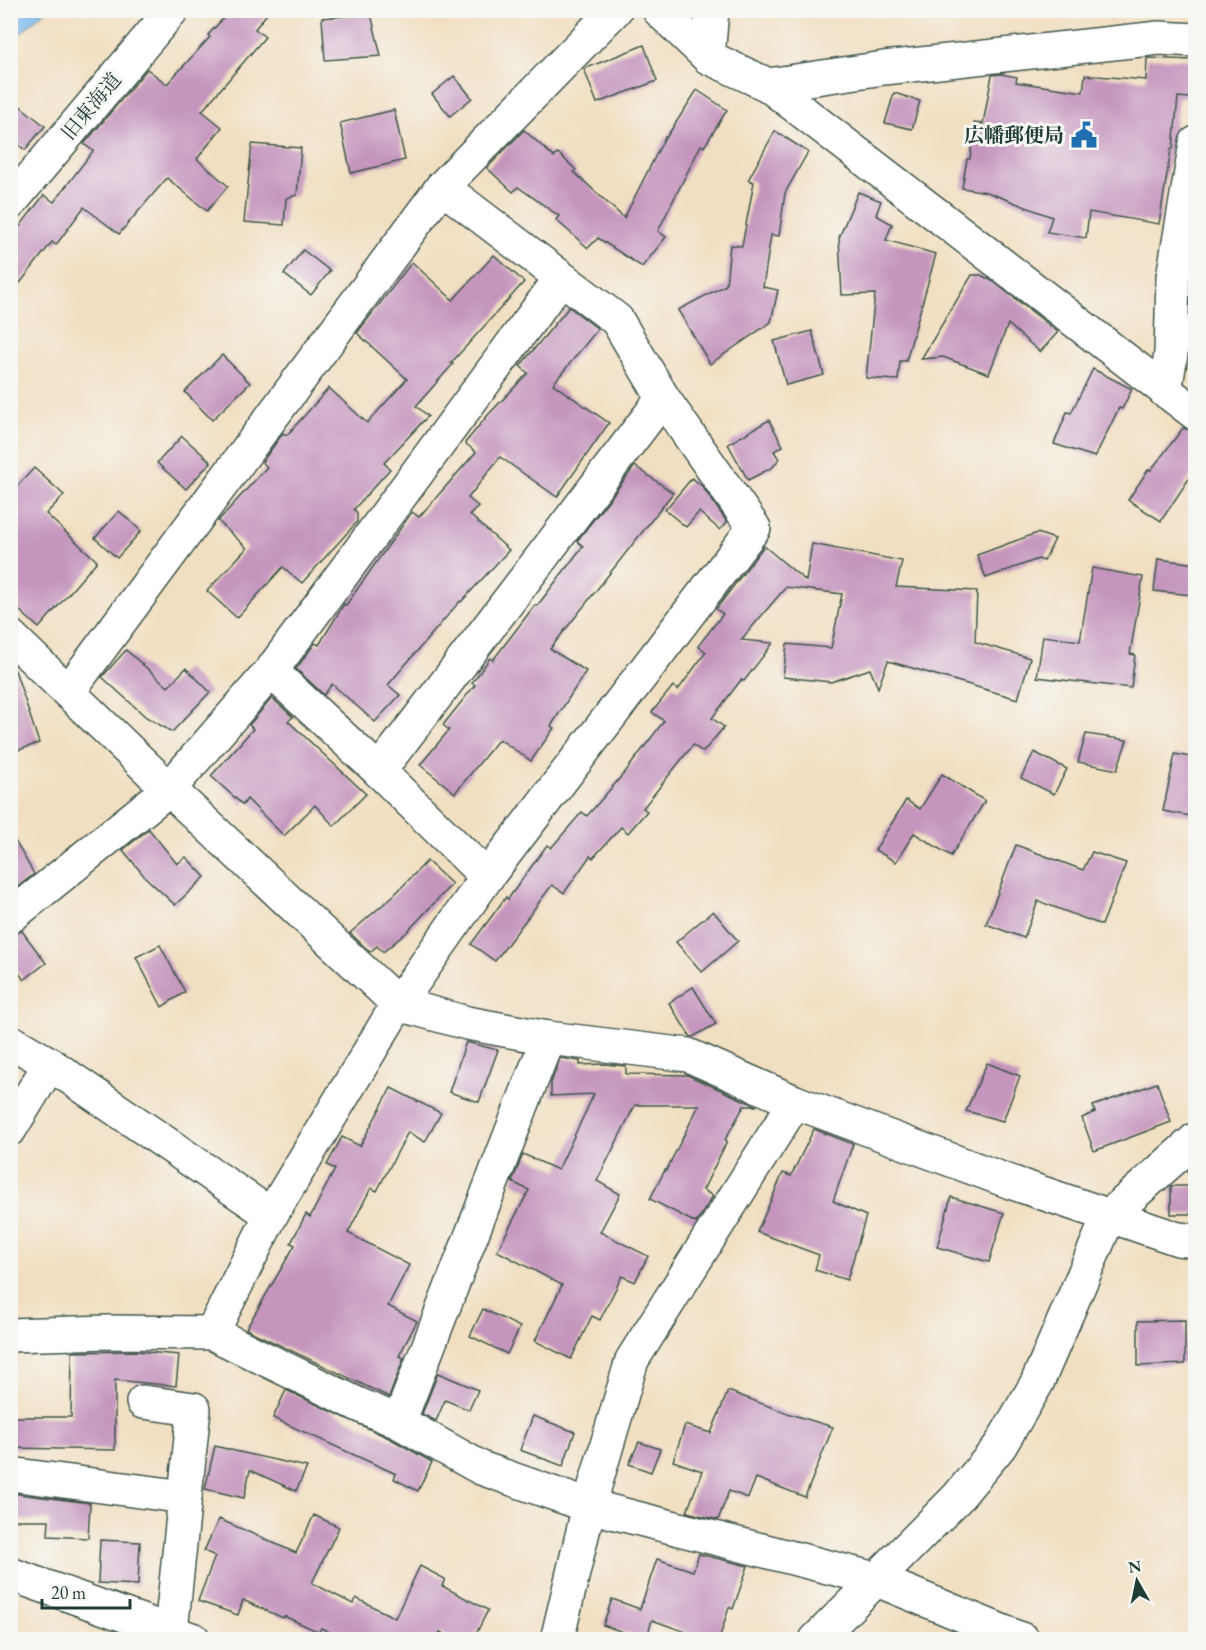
<svg xmlns="http://www.w3.org/2000/svg" width="1206" height="1650" viewBox="0 0 1206 1650" font-family="'EB Garamond','Noto Serif JP',serif">
  <rect width="100%" height="100%" fill="#f6f6f2"/>
  <filter id="ink" filterUnits="userSpaceOnUse"><feTurbulence type="fractalNoise" baseFrequency=".0167" numOctaves="2"/><feDisplacementMap in="SourceGraphic" scale="12" xChannelSelector="R" yChannelSelector="G"/><feConvolveMatrix kernelMatrix="1 2 1 2 8 2 1 2 1" color-interpolation-filters="sRGB"/></filter>
  <filter id="wash" filterUnits="userSpaceOnUse"><feTurbulence type="fractalNoise" baseFrequency=".008" numOctaves="4" result="noise"/><feDisplacementMap in="SourceGraphic" scale="24" xChannelSelector="R" yChannelSelector="G"/><feGaussianBlur stdDeviation="1.35" result="paint"/><feColorMatrix in="noise" values="0 0 0 0 0 0 0 0 0 0 0 0 0 0 0 0 0 1.4 0 .05"/><feComposite in="paint" operator="in"/></filter>
  <g filter="url(#wash)">
    <rect width="100%" height="100%" fill="#f1dfc1"/>
    <polygon fill="#7ebbf1" stroke="#4e7c92" stroke-width="1.5" points="11,10 45,10 45,11 11,41"/>
    <g id="blocks">
      <g fill="#c595be">
        <polygon points="231,10 270,10 255,29 265,37 202,111 222,127 197,159 228,186 207,211 167,178 119,234 84,207 56,245 52,242 10,296 10,239 44,195 54,202 93,151 84,144 147,69 167,84 210,37 208,35"/>
        <polygon points="371,14 381,56 325,60 322,18"/>
        <polygon points="644,45 657,81 597,103 584,69"/>
        <polygon points="1147,58 1192,60 1190,98 1178,97 1173,149 1171,149 1159,224 1089,212 1086,238 1047,232 1052,217 987,192 962,188 967,159 970,159 974,123 983,124 992,75 1001,74 1017,77 1016,82 1083,92 1085,75 1146,80"/>
        <polygon points="454,76 472,98 450,116 432,94"/>
        <polygon points="697,90 727,110 704,147 701,145 658,231 666,237 642,267 598,238 588,248 556,220 559,216 518,187 513,192 487,168 524,130 554,157 558,153 576,170 574,172 624,218 665,137 666,138"/>
        <polygon points="894,93 920,101 912,129 885,123"/>
        <polygon points="10,98 45,126 25,150 10,138"/>
        <polygon points="394,110 405,160 351,173 340,123"/>
        <polygon points="775,131 808,152 785,193 779,236 771,235 763,287 778,290 771,322 710,364 678,310 726,285 730,245 742,246 754,182 748,180"/>
        <polygon points="252,144 301,148 297,195 286,198 284,225 244,222"/>
        <polygon points="858,192 881,201 876,215 892,224 886,240 936,254 906,361 900,361 898,380 866,378 875,294 842,295 839,238"/>
        <polygon points="303,250 330,271 311,295 284,274"/>
        <polygon points="494,255 524,282 451,363 453,364 416,406 428,416 384,463 390,469 354,509 357,513 357,522 302,583 283,567 237,618 207,591 247,548 218,521 267,467 262,462 283,433 287,435 329,388 367,423 407,379 357,333 412,262 453,300"/>
        <polygon points="972,275 981,275 994,282 1058,332 1040,352 1008,324 989,374 943,357 921,359"/>
        <polygon points="569,307 598,329 553,384 609,423 557,497 500,457 468,498 478,506 470,515 509,550 461,602 460,601 388,685 400,695 375,722 332,684 324,695 296,669 315,643 319,645 344,604 346,605 412,512 419,517 476,452 465,443 488,415 528,373 520,366"/>
        <polygon points="812,331 824,375 786,385 774,341"/>
        <polygon points="222,355 250,383 212,420 185,392"/>
        <polygon points="1093,369 1132,389 1122,409 1119,408 1095,457 1054,444 1067,412 1071,413"/>
        <polygon points="769,420 783,446 774,451 779,459 773,467 748,480 728,444"/>
        <polygon points="1183,428 1196,432 1196,468 1161,521 1128,500 1148,470 1151,470"/>
        <polygon points="182,436 211,462 186,489 157,463"/>
        <polygon points="635,466 673,493 550,649 586,671 551,726 554,728 531,761 499,739 455,793 420,765 449,730 443,725 475,685 472,683 490,658 493,660 535,605 537,606 583,546 577,541"/>
        <polygon points="34,468 64,495 46,514 97,561 39,628 10,602 10,494"/>
        <polygon points="692,478 702,486 727,522 720,530 699,512 686,527 665,510"/>
        <polygon points="119,511 141,531 117,558 95,538"/>
        <polygon points="1037,533 1055,539 1044,561 1038,559 986,578 977,555"/>
        <polygon points="812,544 902,561 896,587 977,591 975,642 1030,658 1018,699 888,661 878,688 870,669 831,682 783,677 787,644 831,648 842,594 786,587 741,640 773,643 744,681 741,680 712,718 724,727 703,752 693,745 643,808 647,811 628,833 621,827 593,858 590,856 564,893 552,885 495,961 471,944 506,897 508,899 547,845 551,848 582,812 587,816 626,771 664,721 652,712 673,686 678,690 706,652 698,646 723,614 716,609 764,546 806,581"/>
        <polygon points="1158,559 1196,564 1192,595 1154,591"/>
        <polygon points="1092,568 1143,577 1130,654 1135,655 1131,688 1037,677 1043,636 1080,641"/>
        <polygon points="126,650 168,687 186,668 210,692 172,732 146,717 102,677"/>
        <polygon points="15,670 39,743 10,753 10,671"/>
        <polygon points="272,698 293,717 288,721 366,794 334,826 315,805 284,836 247,799 243,805 211,776 253,729 249,725"/>
        <polygon points="1086,734 1127,740 1117,770 1078,762"/>
        <polygon points="1034,752 1067,769 1054,794 1021,778"/>
        <polygon points="1175,754 1196,758 1196,817 1163,811"/>
        <polygon points="942,774 985,801 951,856 914,833 896,862 875,850 906,800 920,809"/>
        <polygon points="149,829 177,864 186,857 205,877 175,905 145,877 123,850"/>
        <polygon points="10,832 34,874 10,893"/>
        <polygon points="1016,845 1083,870 1092,852 1126,863 1102,925 1038,901 1024,938 986,924"/>
        <polygon points="427,861 452,884 406,933 383,952 377,946 370,952 350,933 394,895"/>
        <polygon points="713,911 738,941 702,972 676,942"/>
        <polygon points="22,931 46,963 24,980 10,961 10,935"/>
        <polygon points="160,945 185,992 162,1007 136,957"/>
        <polygon points="693,987 716,1024 693,1037 690,1036 669,1003"/>
        <polygon points="466,1042 498,1050 479,1102 449,1092"/>
        <polygon points="560,1058 580,1061 580,1065 604,1064 626,1066 626,1074 687,1075 757,1106 744,1106 725,1140 727,1141 703,1190 713,1196 696,1223 650,1199 665,1170 666,1171 699,1105 635,1105 597,1181 620,1194 600,1232 648,1256 635,1282 622,1276 600,1320 592,1316 571,1359 535,1341 562,1285 497,1251 529,1190 512,1182 523,1154 558,1170 594,1094 551,1096 551,1083"/>
        <polygon points="987,1063 1020,1076 1003,1121 966,1111"/>
        <polygon points="1157,1083 1171,1122 1094,1151 1082,1118 1095,1112 1093,1106"/>
        <polygon points="391,1088 441,1113 425,1142 408,1132 377,1191 371,1188 348,1233 409,1265 388,1306 417,1321 399,1356 404,1358 389,1397 246,1329 295,1245 291,1243 306,1214 310,1217 335,1169 327,1165 342,1137 360,1146"/>
        <polygon points="814,1129 853,1144 833,1201 866,1216 847,1280 815,1270 819,1255 757,1232 783,1173 791,1176"/>
        <rect x="1171" y="1186" width="25" height="28"/>
        <polygon points="951,1197 1004,1213 989,1262 937,1247"/>
        <polygon points="483,1309 520,1327 507,1354 470,1336"/>
        <polygon points="1185,1320 1185,1364 1138,1366 1138,1321"/>
        <polygon points="136,1351 179,1355 176,1386 115,1380 115,1450 10,1448 10,1417 71,1417 72,1352"/>
        <polygon points="438,1373 478,1390 469,1410 445,1400 436,1421 422,1414"/>
        <polygon points="286,1390 391,1439 432,1462 418,1491 394,1479 396,1474 273,1418"/>
        <polygon points="728,1391 790,1414 833,1427 805,1497 756,1478 748,1498 729,1491 718,1520 687,1512 702,1471 673,1461 685,1425 711,1433"/>
        <polygon points="533,1416 575,1432 563,1466 520,1450"/>
        <polygon points="639,1442 660,1449 651,1472 629,1464"/>
        <polygon points="215,1446 235,1451 307,1467 296,1491 250,1470 244,1498 205,1489"/>
        <polygon points="10,1493 90,1503 88,1538 48,1536 49,1520 10,1520"/>
        <polygon points="314,1515 339,1527 312,1583 353,1604 356,1598 395,1618 420,1566 445,1579 442,1586 488,1610 473,1640 456,1640 440,1632 436,1640 346,1640 321,1628 319,1632 284,1616 283,1618 243,1600 238,1615 198,1601 215,1556 204,1551 219,1519 296,1553"/>
        <polygon points="100,1540 140,1542 138,1585 98,1583"/>
        <polygon points="699,1554 748,1566 733,1609 729,1607 719,1640 708,1640 652,1620 646,1640 603,1625 612,1599 640,1609 657,1559 693,1571"/>
      </g>
    </g>
  </g>
  <g filter="url(#ink)">
    <use href="#blocks" fill-opacity="0" stroke="#3e5549" stroke-width="1.5"/>
    <g fill="none" stroke-linecap="round" stroke-linejoin="round">
      <g stroke="#3e5549" stroke-width="36">
        <g id="street">
          <polyline points="659,10 708,57 768,85 1196,414"/>
          <polyline points="708,57 712,10"/>
          <polyline points="768,85 884,68 1159,38 1196,40"/>
          <polyline points="1165,391 1171,354 1173,277 1196,143"/>
          <polyline points="10,636 169,789 398,1004 467,1023 548,1038 688,1055 795,1102 1013,1183 1178,1239 1196,1241"/>
          <polyline points="271,671 379,771 487,877"/>
          <polyline points="68,692 442,187 615,10"/>
          <polyline points="379,771 663,398"/>
          <polyline points="10,917 169,789 271,671 561,278"/>
          <polyline points="10,1041 50,1064 271,1215"/>
          <polyline points="10,1129 50,1064"/>
          <polyline points="212,1333 271,1215 398,1004 487,877 754,528 663,398 617,320 442,187"/>
          <polyline points="10,1335 108,1332 212,1333 357,1404 399,1422 481,1468 589,1506 875,1579 1023,1640"/>
          <polyline points="143,1402 194,1409 171,1631"/>
          <polyline points="399,1422 548,1038"/>
          <polyline points="10,1474 185,1497"/>
          <polyline points="10,1574 194,1640"/>
          <polyline points="557,1640 589,1506 632,1360 795,1102"/>
          <polyline points="816,1640 957,1498 1000,1446 1037,1383 1109,1216 1196,1139"/>
        </g>
      </g>
      <g stroke="#3e5549" stroke-width="36">
        <polyline id="secondary" points="10,203 172,10"/>
      </g>
      <use href="#street" stroke="#fff" stroke-width="33"/>
      <use href="#secondary" stroke="#fff" stroke-width="33"/>
    </g>
  </g>
  <defs>
    <g id="civic-bare" transform="scale(2.07)"><path d="M-.6-6.5H3V-4.5H.6V-3L4-1V1h2V6H-6V1h2V-1L-.6-3ZM-1.2 2.5V6h2.4V2.5Z" fill="#1f6fb2" stroke="#f6f6f2" stroke-width="2.5" paint-order="stroke"/></g>
  </defs>
  <g fill-rule="evenodd">
    <use href="#civic-bare" x="1084" y="135"/>
  </g>
  <g text-anchor="middle" stroke-width="6" stroke-linejoin="round" paint-order="stroke">
    <g font-size="20" fill="#1f3d34" stroke="#f6f6f2">
      <text transform="translate(91 106) rotate(-50)" y="7">旧東海道</text>
    </g>
    <g font-size="20" font-weight="bold" fill="#1f3d34" stroke="#f6f6f2" text-anchor="end">
      <text x="1064" y="142">広幡郵便局</text>
    </g>
  </g>
  <rect width="1206" height="1650" fill="none" stroke="#f6f6f2" stroke-width="36"/>
  <g transform="translate(1137 1581) rotate(351)" stroke="#f6f6f2" stroke-width="4.5" paint-order="stroke">
  <path d="M0-4.5L10 22L0 15L-10 22Z" fill="#1f3d34"/>
  <text y="-9" font-size="16" font-weight="bold" text-anchor="middle" fill="#1f3d34">N</text>
  </g>
  <path d="M42 1599v9h88v-9" fill="none" stroke="#1f3d34" stroke-width="3"/>
  <text x="51" y="1599" font-size="18" fill="#1f3d34" stroke="#f6f6f2" stroke-width="4.5" paint-order="stroke">20 m</text>
</svg>
